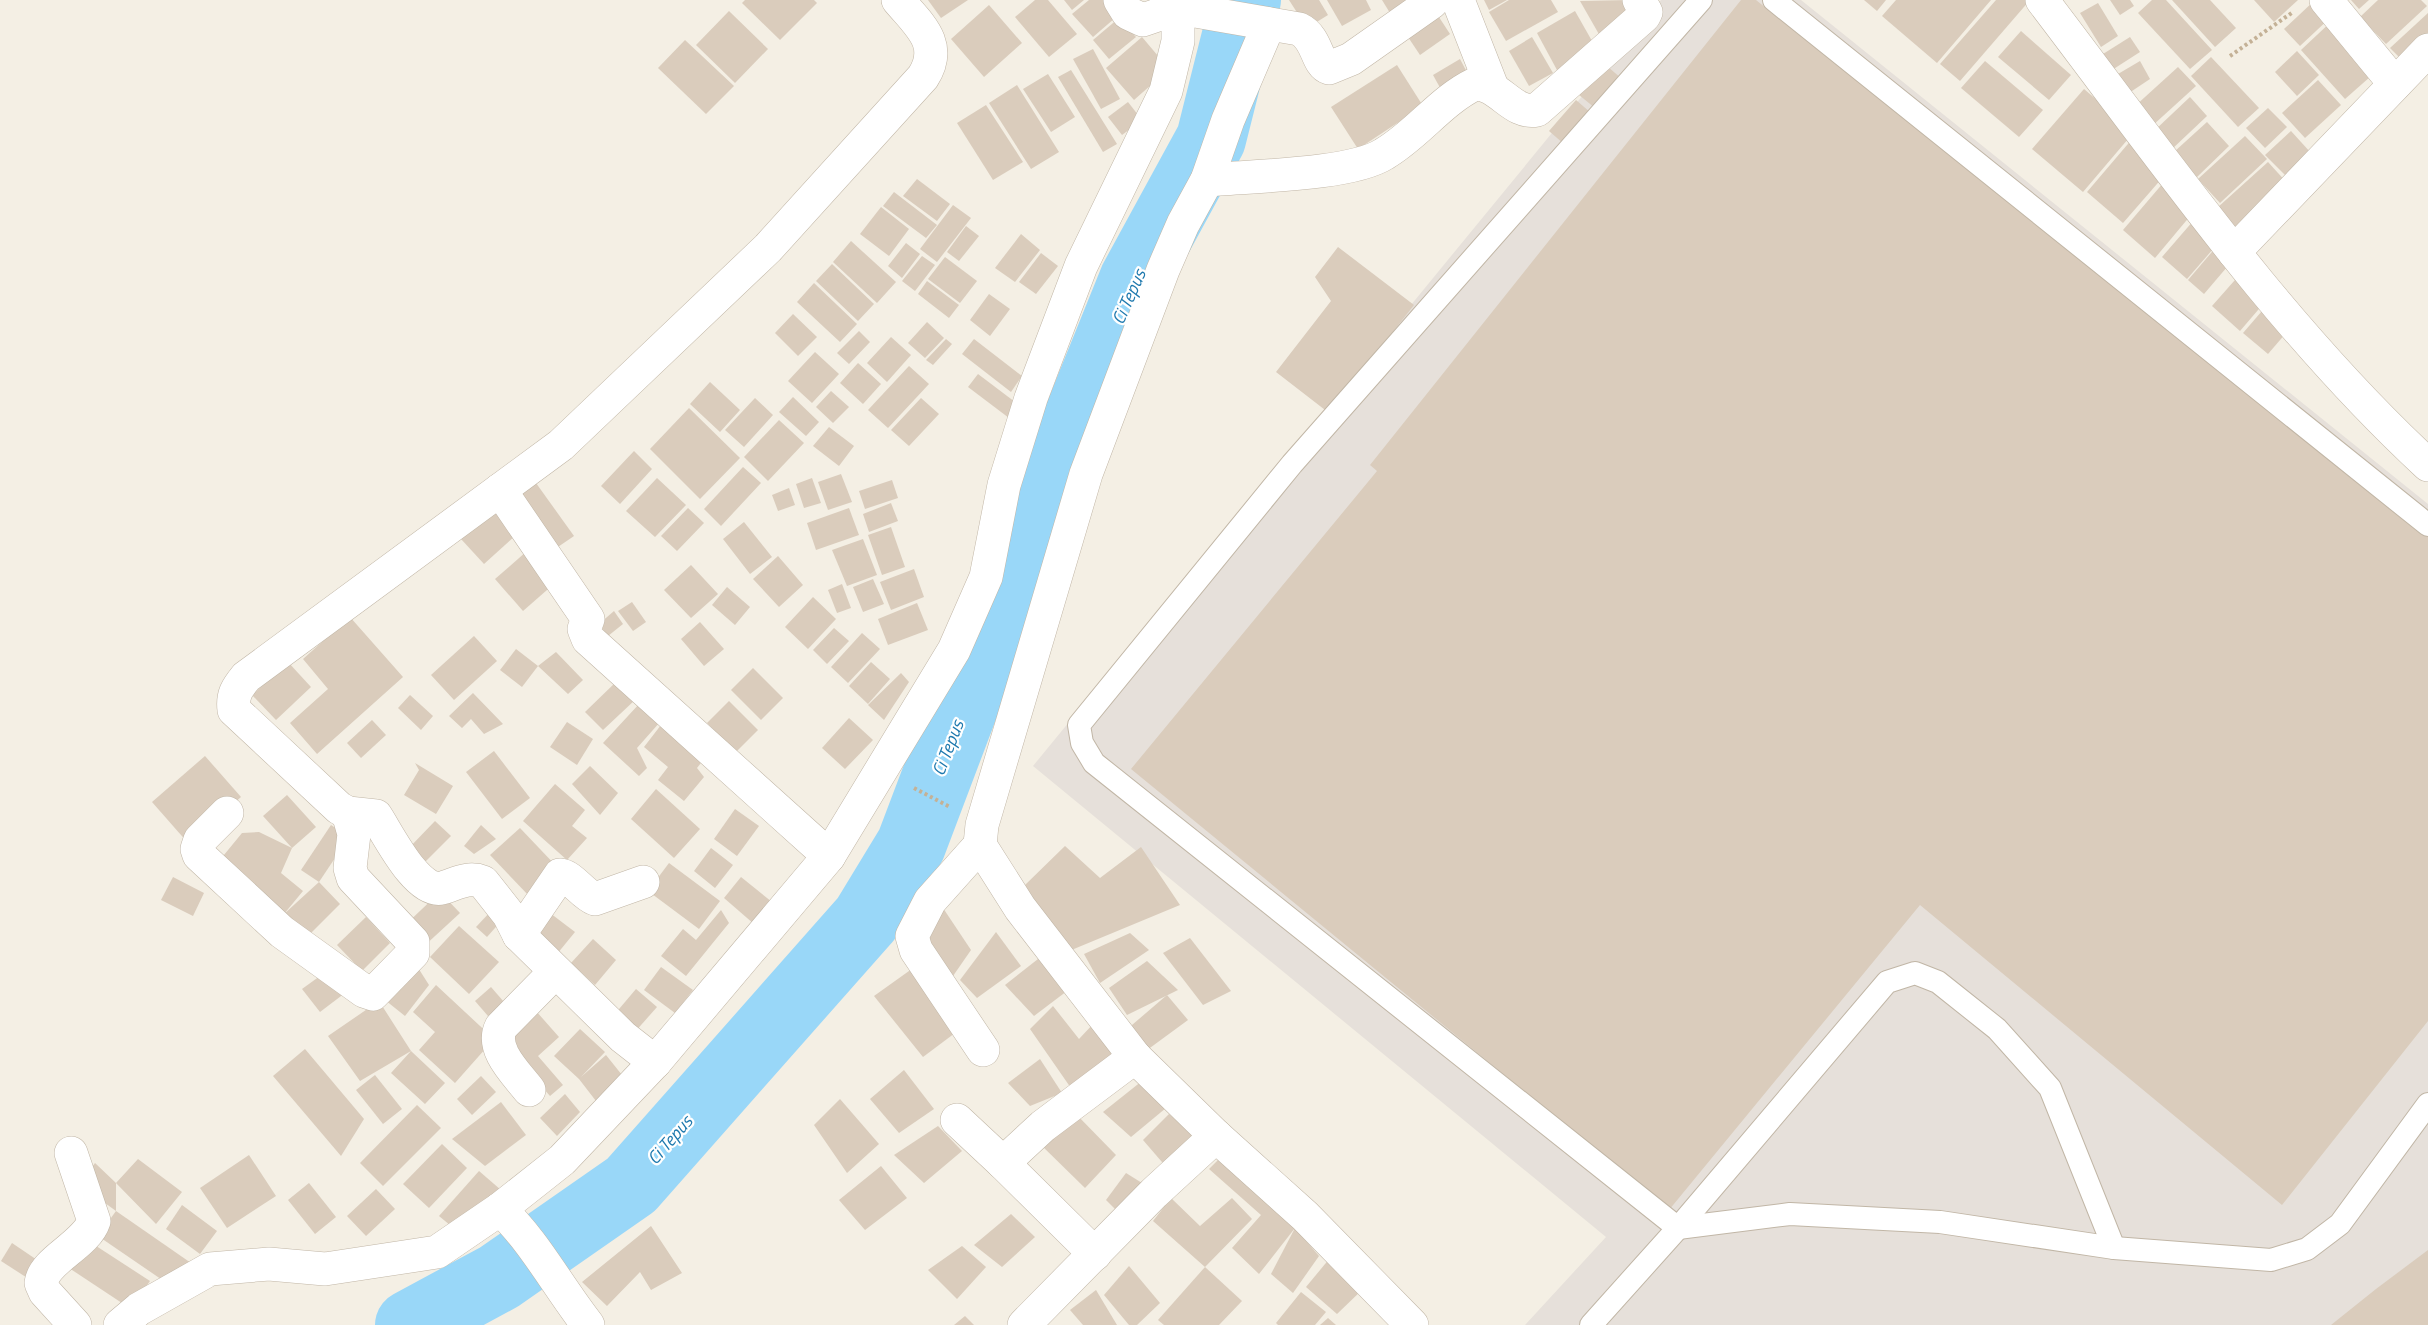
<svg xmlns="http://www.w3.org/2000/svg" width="2428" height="1325" viewBox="0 0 2428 1325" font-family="'Titillium Web',sans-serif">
  <rect width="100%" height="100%" fill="#f4efe4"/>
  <polygon fill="#e6e0da" points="1661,0 1801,0 2428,504 2428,1325 1525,1325 1606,1237 1033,766"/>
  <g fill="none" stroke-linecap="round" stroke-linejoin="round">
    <polyline stroke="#99d7f8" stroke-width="70" points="410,1325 499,1277 631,1185 866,919 911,845 989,639 1134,280 1211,139 1246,0"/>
  </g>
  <g fill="#daccbc">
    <polygon points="745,0 814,0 817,3 780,40 742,3"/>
    <polygon points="928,0 968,0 941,18"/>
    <polygon points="1035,0 1048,0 1077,34 1049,57 1015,17"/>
    <polygon points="1064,0 1084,0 1072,10"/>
    <polygon points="1089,0 1111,0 1122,12 1093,37 1072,14"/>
    <polygon points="1289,0 1319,0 1328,15 1307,28"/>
    <polygon points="1327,0 1366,0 1371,10 1342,26"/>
    <polygon points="1382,0 1412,0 1390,13"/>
    <polygon points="1484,0 1507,0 1489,10"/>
    <polygon points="1509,0 1551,0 1558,12 1506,41 1489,12"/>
    <polygon points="1630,0 1638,14 1600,36 1580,1"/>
    <polygon points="1741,0 1756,0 2428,537 2428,1021 2282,1205 1920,905 1669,1210 1131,769 1377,471 1370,465"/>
    <polygon points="1864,0 1886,0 1877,11"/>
    <polygon points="1896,0 1991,0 1937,63 1882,16"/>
    <polygon points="1996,0 2030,0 1960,81 1940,64"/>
    <polygon points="2110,0 2130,0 2134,6 2120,15"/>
    <polygon points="2152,0 2166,0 2212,50 2190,69 2138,13"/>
    <polygon points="2172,0 2210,0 2236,28 2215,47"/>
    <polygon points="2254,0 2298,0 2274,22"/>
    <polygon points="2315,0 2332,16 2300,46 2284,29"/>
    <polygon points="2351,0 2369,0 2359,9"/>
    <polygon points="2378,0 2421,0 2427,6 2386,44 2360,17"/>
    <polygon points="2098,3 2118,36 2101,47 2080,13"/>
    <polygon points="989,5 1022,43 984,77 951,39"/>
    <polygon points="729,11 768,49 735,83 696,45"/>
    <polygon points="1435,11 1450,34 1420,55 1404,31"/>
    <polygon points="1575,11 1596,48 1557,70 1537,33"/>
    <polygon points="2428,13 2428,41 2404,62 2390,48"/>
    <polygon points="1119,18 1136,37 1109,59 1093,40"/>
    <polygon points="2334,19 2379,69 2345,99 2301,50"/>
    <polygon points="2021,31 2071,75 2049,100 1998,57"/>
    <polygon points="1142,37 1169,69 1134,100 1106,68"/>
    <polygon points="1532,37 1553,73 1529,86 1509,51"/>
    <polygon points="2130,37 2140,52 2112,70 2103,54"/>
    <polygon points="685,40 734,86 706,114 658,68"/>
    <polygon points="1093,49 1120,99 1101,109 1073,59"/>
    <polygon points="2297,51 2319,75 2297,96 2275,72"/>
    <polygon points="2211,57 2259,108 2238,127 2191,76"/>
    <polygon points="1460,59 1470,78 1443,93 1433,75"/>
    <polygon points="1600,60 1622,79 1595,108 1573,90"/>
    <polygon points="1985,61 2043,110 2019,137 1961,88"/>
    <polygon points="2140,61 2150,79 2129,93 2118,74"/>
    <polygon points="1397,65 1423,106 1358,149 1331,107"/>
    <polygon points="2178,67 2196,86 2152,126 2134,107"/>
    <polygon points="1071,70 1117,144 1103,152 1058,77"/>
    <polygon points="1048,74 1075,117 1051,132 1023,89"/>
    <polygon points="2318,80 2341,105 2305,138 2282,113"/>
    <polygon points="1017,85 1059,152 1031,169 989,103"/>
    <polygon points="2084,89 2134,132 2083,192 2032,149"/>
    <polygon points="2190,97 2207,116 2171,150 2154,131"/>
    <polygon points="1576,100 1591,113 1564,144 1549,131"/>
    <polygon points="1128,102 1142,120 1122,135 1108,117"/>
    <polygon points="986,105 1023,162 993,180 957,123"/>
    <polygon points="2268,108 2287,127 2265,148 2246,128"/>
    <polygon points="2207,122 2229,146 2197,177 2174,152"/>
    <polygon points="2291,131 2311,153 2286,176 2265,155"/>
    <polygon points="2245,136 2267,159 2220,203 2198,179"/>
    <polygon points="2133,138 2170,169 2123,223 2087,192"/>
    <polygon points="2268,162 2288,184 2238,230 2217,208"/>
    <polygon points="917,179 950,204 937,221 903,196"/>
    <polygon points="2164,182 2196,209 2155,258 2123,230"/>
    <polygon points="894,192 937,225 926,238 883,206"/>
    <polygon points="953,205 971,218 937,262 920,249"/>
    <polygon points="881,207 909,229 889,256 860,234"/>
    <polygon points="2194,220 2220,241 2187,279 2162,257"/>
    <polygon points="966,226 979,236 959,261 947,252"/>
    <polygon points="1021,234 1040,250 1015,282 995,268"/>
    <polygon points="851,241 896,282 877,303 833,262"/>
    <polygon points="906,243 920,254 902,278 888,266"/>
    <polygon points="2217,246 2233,260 2204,294 2188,280"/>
    <polygon points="1338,247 1414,305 1329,413 1276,372 1331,301 1315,277"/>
    <polygon points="1041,253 1058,266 1036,294 1019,282"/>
    <polygon points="922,256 935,265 915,291 902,281"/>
    <polygon points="945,257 977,281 960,303 928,279"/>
    <polygon points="832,264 874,304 858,321 816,281"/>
    <polygon points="2242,272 2270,296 2240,331 2212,306"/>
    <polygon points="927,281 959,305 949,318 918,294"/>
    <polygon points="814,283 857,324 840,342 797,302"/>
    <polygon points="989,294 1010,309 990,336 970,320"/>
    <polygon points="2268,304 2293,325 2268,354 2243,333"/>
    <polygon points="793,314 817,337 798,356 775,333"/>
    <polygon points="927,322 944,338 925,358 908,343"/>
    <polygon points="859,331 870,342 849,364 837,353"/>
    <polygon points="891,337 911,355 887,382 867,363"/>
    <polygon points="946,339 952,344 933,365 926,360"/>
    <polygon points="974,339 1022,376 1011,392 962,354"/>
    <polygon points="815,352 839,374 812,403 788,381"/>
    <polygon points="858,363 881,384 863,404 840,383"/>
    <polygon points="909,366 929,384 888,428 868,410"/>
    <polygon points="978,374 1023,408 1013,421 968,387"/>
    <polygon points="710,382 740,410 720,432 690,404"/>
    <polygon points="831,391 849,407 833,423 816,407"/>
    <polygon points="793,397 819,422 806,436 779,412"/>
    <polygon points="755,398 773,415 744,447 725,430"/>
    <polygon points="921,398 939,414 909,446 891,430"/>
    <polygon points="689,408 740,458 700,499 650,449"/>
    <polygon points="779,420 804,443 768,481 744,457"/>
    <polygon points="829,427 854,446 839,466 813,446"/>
    <polygon points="634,451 652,469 620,504 601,486"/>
    <polygon points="743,467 761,483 721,526 704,509"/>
    <polygon points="841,474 852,502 828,510 818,482"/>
    <polygon points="657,478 686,505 655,537 626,511"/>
    <polygon points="812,478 821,503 804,508 796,484"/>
    <polygon points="892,480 898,498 865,509 859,491"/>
    <polygon points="536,483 574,536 552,551 514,498"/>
    <polygon points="789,488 795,505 778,511 772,495"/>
    <polygon points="891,503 898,521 869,532 863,514"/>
    <polygon points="688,508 704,523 677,551 661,536"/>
    <polygon points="849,508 859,535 816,550 807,523"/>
    <polygon points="492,510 516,535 484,564 461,539"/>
    <polygon points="744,522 772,557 750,574 723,539"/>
    <polygon points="891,527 905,567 882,575 868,535"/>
    <polygon points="863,539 877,575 847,586 832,550"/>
    <polygon points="527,551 555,583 523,611 495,579"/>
    <polygon points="778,556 803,585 779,607 753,579"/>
    <polygon points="691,565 718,594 691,618 664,590"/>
    <polygon points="914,569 924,597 891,610 880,582"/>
    <polygon points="873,579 884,604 863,612 853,587"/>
    <polygon points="842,584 851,608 837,613 828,590"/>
    <polygon points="727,587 750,607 735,625 712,605"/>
    <polygon points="813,597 836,619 808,649 785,627"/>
    <polygon points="632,602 646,622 633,631 618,611"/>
    <polygon points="917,603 928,630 888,645 878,619"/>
    <polygon points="614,611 623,624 608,636 599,624"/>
    <polygon points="350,617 403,677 317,754 290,723 328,689 303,659"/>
    <polygon points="700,622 724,649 704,666 681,639"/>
    <polygon points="834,628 849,641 827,664 813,650"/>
    <polygon points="862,633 880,649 848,683 831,667"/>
    <polygon points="474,636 497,661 454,700 431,675"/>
    <polygon points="516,649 538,666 522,687 500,670"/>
    <polygon points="556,652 583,680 568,694 538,666"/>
    <polygon points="288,662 311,687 276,720 252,695"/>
    <polygon points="871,662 890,679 868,704 849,686"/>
    <polygon points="753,668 783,698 761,720 731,690"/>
    <polygon points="901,673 909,682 884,720 868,705"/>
    <polygon points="618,680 636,699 603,730 585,712"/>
    <polygon points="473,693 503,724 484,734 471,719 462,728 449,716"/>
    <polygon points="410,695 433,716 421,730 398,708"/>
    <polygon points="729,701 758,730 736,752 707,723"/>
    <polygon points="640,703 660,722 637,748 647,768 639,776 603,743"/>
    <polygon points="849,718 873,740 845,769 822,748"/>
    <polygon points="372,720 386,735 361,758 347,743"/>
    <polygon points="567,722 593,739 577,765 550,747"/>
    <polygon points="661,725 704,759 697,768 704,777 684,801 658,780 668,767 644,747"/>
    <polygon points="494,751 530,798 502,819 466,772"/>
    <polygon points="205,756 241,797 188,843 152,802"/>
    <polygon points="415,763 453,786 436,814 404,795 419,770"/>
    <polygon points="590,766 618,793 600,815 572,784"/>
    <polygon points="555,784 585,810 572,826 587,838 567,860 523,821"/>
    <polygon points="656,789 700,829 674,858 631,819"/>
    <polygon points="287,795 316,827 292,848 281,873 303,891 284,914 319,882 340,904 305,939 219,861 242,833 259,832 292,848 263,816"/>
    <polygon points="735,809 759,826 737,856 714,839"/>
    <polygon points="435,821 451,836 423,864 408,849"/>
    <polygon points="331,825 349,837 319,882 301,870"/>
    <polygon points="481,825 496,839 474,854 464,846"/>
    <polygon points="520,828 559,869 530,897 490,855"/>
    <polygon points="1065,846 1100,878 1141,847 1180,905 1057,956 1025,885"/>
    <polygon points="711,848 733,865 715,888 694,871"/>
    <polygon points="669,863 720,901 699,929 648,891"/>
    <polygon points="173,877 204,893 193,916 161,900"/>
    <polygon points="741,877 772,902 754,924 724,898"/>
    <polygon points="440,892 460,913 422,948 402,928"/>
    <polygon points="941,905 971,950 953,976 915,937"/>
    <polygon points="492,910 503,919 487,937 476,927"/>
    <polygon points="546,910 575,932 557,954 529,932"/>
    <polygon points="721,910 729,923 686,976 661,956 683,929 696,940"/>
    <polygon points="366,917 390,943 362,971 337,945"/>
    <polygon points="459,926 499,962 469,994 430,957"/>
    <polygon points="996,932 1021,966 977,998 960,980"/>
    <polygon points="1130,933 1149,950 1100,983 1084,954"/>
    <polygon points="1190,938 1231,991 1203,1005 1163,953"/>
    <polygon points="593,939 616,960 595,985 571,963"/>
    <polygon points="1038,959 1067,991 1034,1016 1005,985"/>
    <polygon points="1147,961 1178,990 1127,1015 1109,988"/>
    <polygon points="415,963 429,985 405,1016 385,1000"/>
    <polygon points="916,966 959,1030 923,1057 874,996"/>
    <polygon points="661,967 693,990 675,1013 644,990"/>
    <polygon points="320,976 345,993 320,1012 302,989"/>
    <polygon points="436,985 494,1039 455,1083 419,1050 435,1032 413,1012"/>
    <polygon points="491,987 504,1002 488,1016 475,1001"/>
    <polygon points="636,989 657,1007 634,1033 614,1015"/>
    <polygon points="1167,995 1188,1020 1143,1053 1125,1031"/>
    <polygon points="379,1001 411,1051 445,1083 425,1104 391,1073 411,1051 360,1081 328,1036"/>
    <polygon points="1053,1006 1079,1039 1095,1022 1124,1056 1073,1091 1030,1029"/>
    <polygon points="536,1011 559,1037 538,1056 563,1085 550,1096 502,1041"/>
    <polygon points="580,1029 605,1052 581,1077 606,1055 622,1075 596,1101 579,1079 554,1056"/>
    <polygon points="305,1049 364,1119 341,1156 273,1076"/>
    <polygon points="1040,1059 1062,1093 1030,1106 1008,1083"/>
    <polygon points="904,1070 934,1109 899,1133 870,1099"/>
    <polygon points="375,1075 402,1109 383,1124 356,1090"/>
    <polygon points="481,1076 496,1092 472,1115 457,1099"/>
    <polygon points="1147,1077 1172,1103 1131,1137 1103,1112"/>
    <polygon points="565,1094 580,1112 557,1136 540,1118"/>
    <polygon points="840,1099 879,1144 847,1173 814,1125"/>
    <polygon points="501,1102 526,1135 485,1166 452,1139"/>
    <polygon points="417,1105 441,1128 383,1186 360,1163"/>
    <polygon points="1074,1112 1116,1155 1085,1188 1038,1142"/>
    <polygon points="1169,1114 1202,1143 1168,1169 1143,1140"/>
    <polygon points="938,1126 962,1151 924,1183 894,1155"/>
    <polygon points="442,1144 467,1168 429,1208 403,1184"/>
    <polygon points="249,1155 276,1196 227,1228 200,1188"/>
    <polygon points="1223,1155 1295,1228 1259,1274 1232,1248 1261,1215 1209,1169"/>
    <polygon points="138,1159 182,1192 156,1224 116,1183 116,1211 94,1195 86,1175 95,1163 116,1183"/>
    <polygon points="881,1166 907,1198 865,1230 839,1200"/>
    <polygon points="479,1171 501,1190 462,1235 439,1216"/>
    <polygon points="1126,1173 1150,1188 1121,1215 1106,1200"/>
    <polygon points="309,1183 336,1217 315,1234 288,1200"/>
    <polygon points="376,1189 395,1209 366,1236 347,1216"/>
    <polygon points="1171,1198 1200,1226 1232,1198 1252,1219 1205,1267 1153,1221"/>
    <polygon points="182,1205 217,1231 200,1254 166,1229"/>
    <polygon points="116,1211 191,1263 174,1288 98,1236"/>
    <polygon points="1011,1214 1035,1237 1002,1267 974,1245"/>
    <polygon points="651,1226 682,1273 651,1290 640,1272 607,1306 582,1282"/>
    <polygon points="1295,1228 1319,1256 1293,1293 1271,1274"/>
    <polygon points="90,1242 150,1281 131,1309 63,1264"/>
    <polygon points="12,1243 43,1264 32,1281 1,1261"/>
    <polygon points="962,1246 986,1267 957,1299 928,1270"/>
    <polygon points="2428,1250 2428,1325 2331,1325 2376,1289"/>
    <polygon points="1330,1258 1364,1288 1337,1314 1306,1287"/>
    <polygon points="1129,1266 1160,1303 1137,1325 1129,1325 1104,1295"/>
    <polygon points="1205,1267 1242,1301 1219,1325 1164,1325 1158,1320"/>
    <polygon points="1096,1290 1117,1325 1083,1325 1070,1310"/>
    <polygon points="1301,1292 1326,1312 1315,1325 1278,1325 1276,1323"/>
    <polygon points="965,1316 974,1325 954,1325"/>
    <polygon points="1328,1318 1336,1325 1320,1325"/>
  </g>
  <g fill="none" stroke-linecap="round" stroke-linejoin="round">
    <g stroke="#c1b6a6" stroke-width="24">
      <g id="service">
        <polyline points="1701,0 1292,464 1079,725 1082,743 1094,763 1678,1228 1790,1214 1940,1222 2114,1248 2271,1260 2307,1249 2340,1224 2428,1104"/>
        <polyline points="1774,0 2428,525"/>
        <polyline points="1591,1325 1678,1228 1887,982 1915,973 1938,982 1997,1029 2050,1088 2114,1248"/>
      </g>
    </g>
    <g stroke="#c1b6a6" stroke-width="34">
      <g id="minor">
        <path d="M1179 0 1178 8 1299 29C1318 38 1316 64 1329 68L1351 59 1432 2"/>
        <polyline points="1458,0 1492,87"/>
        <path d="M2042 0C2164 160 2280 328 2428 465"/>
        <polyline points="2326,0 2395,84"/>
        <polyline points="1269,24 1228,120 1207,180 1183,224 1163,270 1086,474 982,825 980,845 1020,908 1135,1057 1216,1136 1305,1216 1412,1325"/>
        <path d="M1207 180C1251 176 1351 175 1384 154 1418 134 1440 101 1475 84 1500 84 1512 115 1537 110L1644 16 1646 12 1639 0"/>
        <polyline points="2234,252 2428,50"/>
        <polyline points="500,490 588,619 584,629 588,639 829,856"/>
        <polyline points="227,813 200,840 197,849 199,855 282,932 364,991 373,994 413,953 413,942 353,878 350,868 354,834 348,813"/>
        <polyline points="980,845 930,901 912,936 916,950 983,1050"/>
        <path d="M519 935 560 875C572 876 582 894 595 899L643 882"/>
        <path d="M655 1062 623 1037 519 935 509 915 483 882C468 876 456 884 442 888 417 894 388 834 376 816L348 813 339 808 234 710C232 695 237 688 246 677L561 445 768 248 923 77C944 44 919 25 898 0"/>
        <path d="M529 1090C516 1073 490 1049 501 1027L555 972"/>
        <polyline points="957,1120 1003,1163"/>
        <path d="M71 1153 94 1221C86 1245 44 1260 41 1283L45 1292 75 1325"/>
        <path d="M500 1209C535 1242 558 1287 588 1325"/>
        <polyline points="1095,1254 1003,1163 1043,1126 1135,1057"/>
        <polyline points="120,1325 139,1309 210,1269 269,1264 325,1269 437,1252 500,1209 562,1160 655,1062 829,856 954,650 986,577 1004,485 1031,398 1081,266 1166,91 1178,41 1178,8 1143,20 1128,13 1120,0"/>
        <polyline points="1024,1325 1154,1193 1216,1136"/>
      </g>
    </g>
    <g stroke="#c4b196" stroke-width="4" stroke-dasharray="3 3" stroke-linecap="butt">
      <polyline points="2230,56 2293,12"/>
      <polyline points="914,788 950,807"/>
    </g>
    <use href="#service" stroke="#fff" stroke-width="22"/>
    <use href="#minor" stroke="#fff" stroke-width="33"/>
  </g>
  <g text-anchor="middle" stroke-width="4.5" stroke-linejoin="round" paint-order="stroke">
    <g font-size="18" font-style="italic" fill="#1e79ae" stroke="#fff">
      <text transform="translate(1129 297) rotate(-66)" y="6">Ci Tepus</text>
      <text transform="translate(948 748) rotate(-69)" y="6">Ci Tepus</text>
      <text transform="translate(670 1140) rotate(-49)" y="6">Ci Tepus</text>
    </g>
  </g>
</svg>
